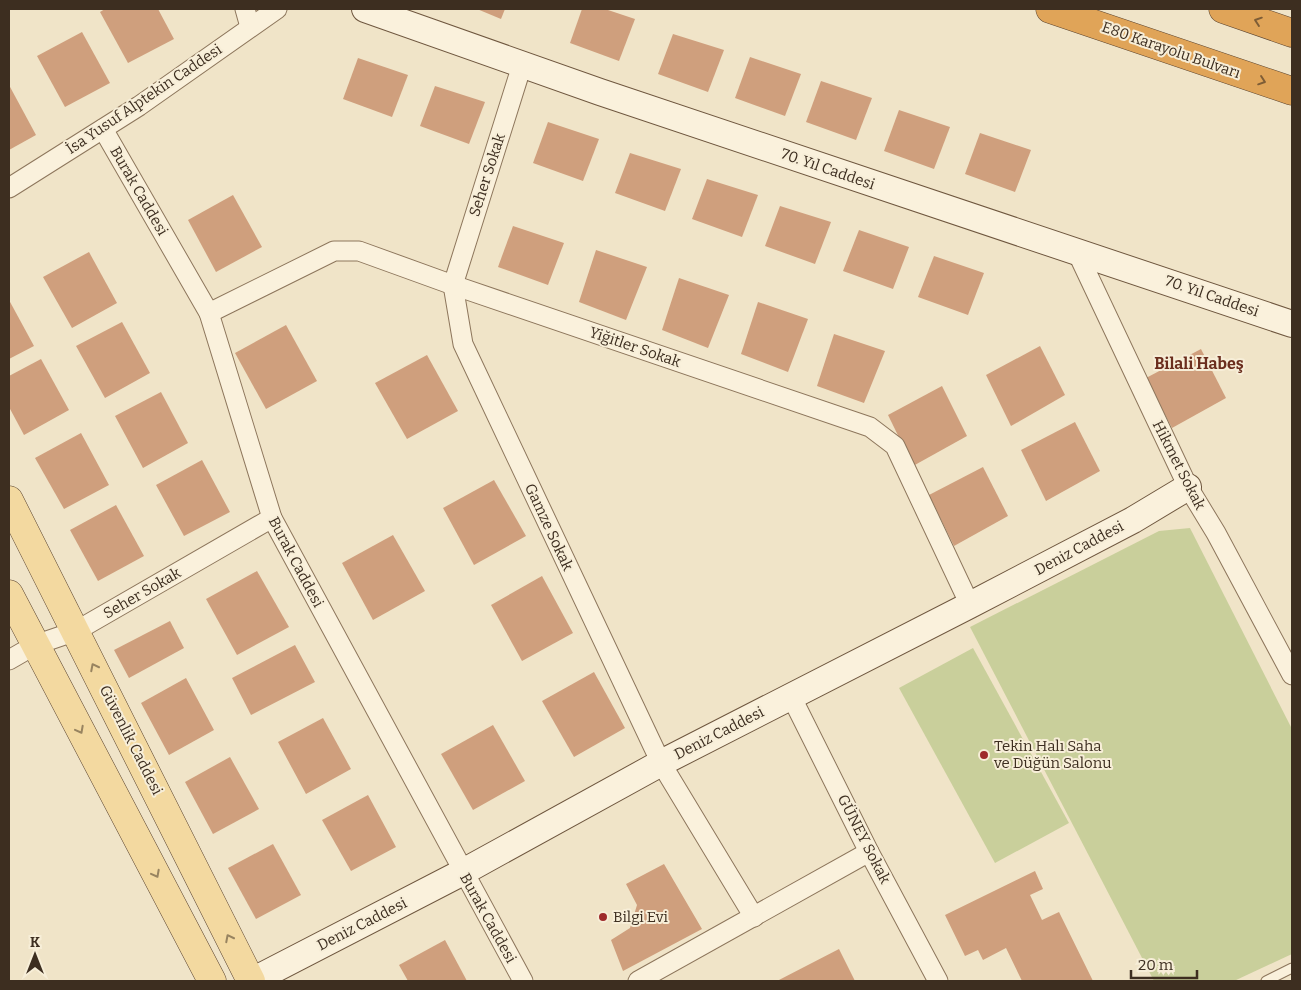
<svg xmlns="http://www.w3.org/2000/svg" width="1301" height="990" viewBox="0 0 1301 990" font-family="Bitter,serif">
  <rect width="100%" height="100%" fill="#f0e4c8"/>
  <g fill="#c9cf9b">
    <polygon points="1190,528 1292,729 1292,954 1234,981 1154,981 970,627 1159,531"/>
    <polygon points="973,648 1069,823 995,863 899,688"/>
  </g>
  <g fill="#cf9f7d">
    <polygon points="105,9 158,9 174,39 128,63 100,12"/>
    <polygon points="477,9 505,9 501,19"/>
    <polygon points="582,9 605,9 635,19 619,61 570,43"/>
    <polygon points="82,32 110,83 65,107 37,56"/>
    <polygon points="673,34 724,50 708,92 658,74"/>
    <polygon points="750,57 801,74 785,116 735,98"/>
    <polygon points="358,58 408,75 392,117 343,99"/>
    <polygon points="821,81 872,98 856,140 806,122"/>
    <polygon points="9,85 36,135 9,150"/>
    <polygon points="435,86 485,102 469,144 420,126"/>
    <polygon points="899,110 950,127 934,169 884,151"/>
    <polygon points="548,122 599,139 583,181 533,163"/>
    <polygon points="980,133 1031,150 1015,192 965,174"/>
    <polygon points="630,153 681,169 665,211 615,193"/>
    <polygon points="707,179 758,195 742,237 692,219"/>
    <polygon points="233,195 262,247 216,272 188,220"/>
    <polygon points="780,206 831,222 815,264 765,246"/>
    <polygon points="513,226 564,243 548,285 498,267"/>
    <polygon points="859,230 909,247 893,289 843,271"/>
    <polygon points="596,250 647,267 626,320 579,302"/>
    <polygon points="89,252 117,303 72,328 43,277"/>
    <polygon points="934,256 984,273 968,315 918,297"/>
    <polygon points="679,278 729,295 708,348 662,330"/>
    <polygon points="9,300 34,346 9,359"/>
    <polygon points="758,302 808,319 788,372 741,354"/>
    <polygon points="122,322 150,373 105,398 76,346"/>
    <polygon points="286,325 317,381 266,409 235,353"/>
    <polygon points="834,334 885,351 864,403 817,386"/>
    <polygon points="1040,346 1065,395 1011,426 986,375"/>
    <polygon points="1201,349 1226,398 1172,428 1146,378"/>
    <polygon points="427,355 458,411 407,439 375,383"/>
    <polygon points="41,359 69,410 24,435 9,407 9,376"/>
    <polygon points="942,386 967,436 913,466 888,415"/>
    <polygon points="161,392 188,443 143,468 115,416"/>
    <polygon points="1075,422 1100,471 1046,501 1021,450"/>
    <polygon points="81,433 109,485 64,509 35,458"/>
    <polygon points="202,460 230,512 184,536 156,485"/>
    <polygon points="983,467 1008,516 954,546 929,495"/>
    <polygon points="494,480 526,536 474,565 443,508"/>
    <polygon points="116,505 144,556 98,581 70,530"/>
    <polygon points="393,535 425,591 373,620 342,563"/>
    <polygon points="257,571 289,627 237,655 206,599"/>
    <polygon points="542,576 573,633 522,661 491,605"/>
    <polygon points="170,621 184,648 129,678 114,650"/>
    <polygon points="295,645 315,682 251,715 232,678"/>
    <polygon points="594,672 625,728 574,757 542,701"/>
    <polygon points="186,678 214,730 169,755 141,703"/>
    <polygon points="323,718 351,769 306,794 278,742"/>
    <polygon points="493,725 525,781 473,810 441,754"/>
    <polygon points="230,757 259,809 213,834 185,782"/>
    <polygon points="368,795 396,847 351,871 322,820"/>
    <polygon points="273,844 301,895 256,919 228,868"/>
    <polygon points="664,864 702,929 623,971 611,940 630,928 637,905 626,884"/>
    <polygon points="1035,871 1043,889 1030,895 1042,920 1059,912 1093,981 1022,981 1006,948 983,960 978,950 965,956 945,915"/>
    <polygon points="445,940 467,981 408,981 399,965"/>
    <polygon points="839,949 855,981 777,981"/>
  </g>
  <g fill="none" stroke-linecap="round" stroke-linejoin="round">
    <g stroke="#8d765c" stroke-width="11">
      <polyline id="lane" points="1266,981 1292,968"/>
    </g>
    <g stroke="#8d765c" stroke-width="21">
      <g id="street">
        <polyline points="245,9 250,27"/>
        <polyline points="522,65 453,285 463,344 661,763 754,917"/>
        <polyline points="103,129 209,313 272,518 523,981"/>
        <polyline points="9,188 139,106 277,9"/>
        <polyline points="1076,250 1188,487 1216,533 1292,675"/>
        <polyline points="209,313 334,251 359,251 453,285 870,427 895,446 970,605"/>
        <polyline points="9,660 35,645 76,631 272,518"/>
        <polyline points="791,696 869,852 938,981"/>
        <polyline points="638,981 869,852"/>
      </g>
    </g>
    <g stroke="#6f573f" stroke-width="28">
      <g id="secondary">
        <polyline points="365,9 600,92 1292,324"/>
        <polyline points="252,981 463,872 661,763 970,605 1133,520 1188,487"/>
      </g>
    </g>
    <g stroke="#5b4430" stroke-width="29">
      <g id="primary">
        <polyline points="9,500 251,981"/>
        <polyline points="9,594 212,981"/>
      </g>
    </g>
    <g stroke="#5b4430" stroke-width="29">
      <g id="highway">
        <polyline points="1050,9 1292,91"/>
        <polyline points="1223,9 1292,33"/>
      </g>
    </g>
    <use href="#lane" stroke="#faf1dc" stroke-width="9"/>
    <use href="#street" stroke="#faf1dc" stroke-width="19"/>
    <use href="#secondary" stroke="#faf1dc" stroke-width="26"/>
    <use href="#primary" stroke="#f3d9a0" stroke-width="28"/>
    <use href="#highway" stroke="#e0a458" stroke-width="28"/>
  </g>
  <defs><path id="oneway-chevron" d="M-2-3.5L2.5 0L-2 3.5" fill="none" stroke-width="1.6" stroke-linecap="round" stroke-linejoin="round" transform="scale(1.25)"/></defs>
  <g stroke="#7e5d36">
    <use href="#oneway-chevron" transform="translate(1258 21) rotate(-161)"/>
    <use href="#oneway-chevron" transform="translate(1262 81) rotate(19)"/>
  </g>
  <g stroke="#988460">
    <use href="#oneway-chevron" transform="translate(94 667) rotate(-117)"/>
    <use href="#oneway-chevron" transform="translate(80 730) rotate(62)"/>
    <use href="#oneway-chevron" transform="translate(156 874) rotate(62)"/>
    <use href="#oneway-chevron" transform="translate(229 938) rotate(-117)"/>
  </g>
  <g fill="#9e2a2b" stroke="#f7eed8" stroke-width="2">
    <circle cx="984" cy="755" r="5"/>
    <circle cx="603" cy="917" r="5"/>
  </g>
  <g text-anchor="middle" stroke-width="4" stroke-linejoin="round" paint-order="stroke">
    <g font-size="15" fill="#3d2e20" stroke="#f7eed8">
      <text transform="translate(1171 50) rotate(19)" y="5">E80 Karayolu Bulvarı</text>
      <text transform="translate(144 99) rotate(-34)" y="5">İsa Yusuf Alptekin Caddesi</text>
      <text transform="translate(828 169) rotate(19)" y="5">70. Yıl Caddesi</text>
      <text transform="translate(487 175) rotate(-72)" y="5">Seher Sokak</text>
      <text transform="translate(139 191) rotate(60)" y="5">Burak Caddesi</text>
      <text transform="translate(1212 296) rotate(19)" y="5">70. Yıl Caddesi</text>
      <text transform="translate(635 347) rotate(19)" y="5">Yiğitler Sokak</text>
      <text transform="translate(1179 465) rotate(63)" y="5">Hikmet Sokak</text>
      <text transform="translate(549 527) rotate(65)" y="5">Gamze Sokak</text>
      <text transform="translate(1079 548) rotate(-28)" y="5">Deniz Caddesi</text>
      <text transform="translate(296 562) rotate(62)" y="5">Burak Caddesi</text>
      <text transform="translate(142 593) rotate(-30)" y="5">Seher Sokak</text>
      <text transform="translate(719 733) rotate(-27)" y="5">Deniz Caddesi</text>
      <text transform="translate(131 740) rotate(63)" y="5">Güvenlik Caddesi</text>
      <text transform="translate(864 839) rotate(63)" y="5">GÜNEY Sokak</text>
      <text transform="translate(488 918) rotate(61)" y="5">Burak Caddesi</text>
      <text transform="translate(362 924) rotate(-27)" y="5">Deniz Caddesi</text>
    </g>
    <g font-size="15" fill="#3d2e20" stroke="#f7eed8" text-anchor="start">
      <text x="994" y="751">Tekin Halı Saha<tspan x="994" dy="17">ve Düğün Salonu</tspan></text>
      <text x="613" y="922">Bilgi Evi</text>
    </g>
    <g font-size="16" font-weight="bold" fill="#6b2e1e" stroke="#f7eed8">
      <text x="1199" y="369">Bilali Habeş</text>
    </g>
  </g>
  <rect width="1301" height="990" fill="none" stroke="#3d2e20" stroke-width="20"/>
  <g transform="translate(35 955)" stroke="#f7eed8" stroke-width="4" paint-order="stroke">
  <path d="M0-4L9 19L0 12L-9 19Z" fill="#3d2e20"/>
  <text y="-8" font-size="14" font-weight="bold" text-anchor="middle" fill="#3d2e20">K</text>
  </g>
  <path d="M1131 970v8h66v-8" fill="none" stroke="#3d2e20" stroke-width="2.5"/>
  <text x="1138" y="970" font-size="15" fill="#3d2e20" stroke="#f7eed8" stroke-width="4" paint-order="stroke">20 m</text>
</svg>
